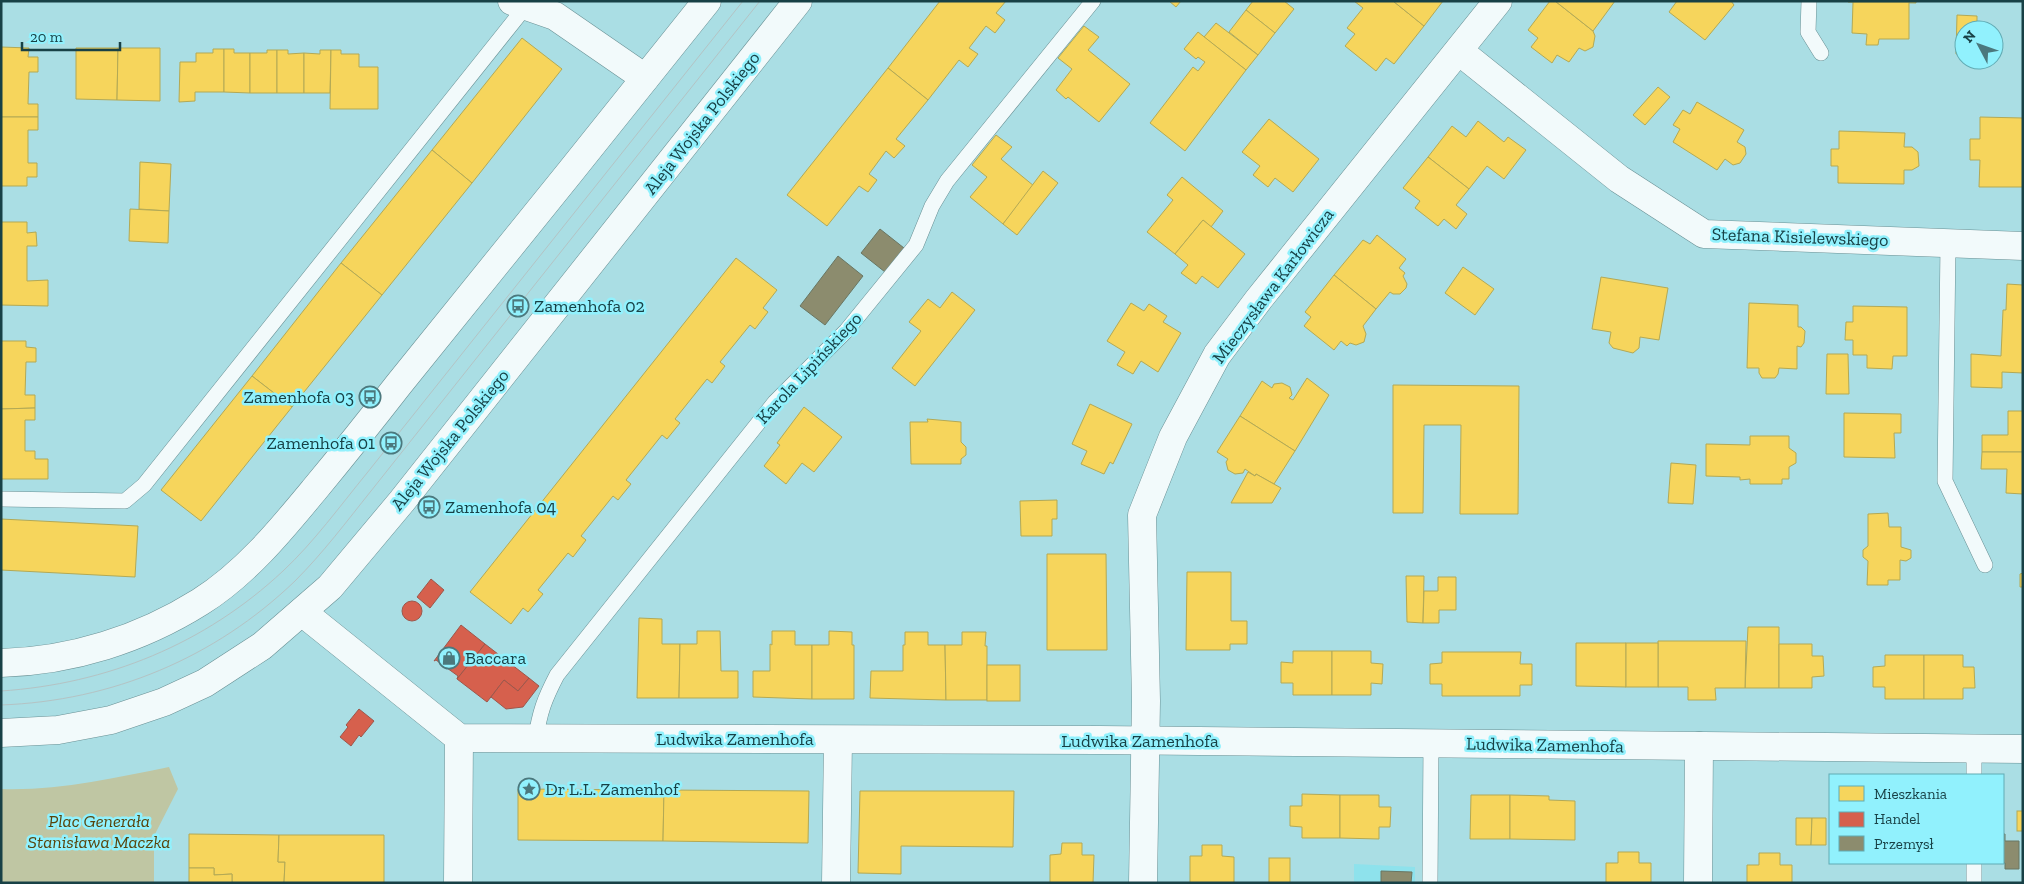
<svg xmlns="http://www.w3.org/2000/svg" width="2024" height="884" viewBox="0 0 2024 884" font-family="'Zilla Slab',serif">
  <rect width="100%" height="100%" fill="#aadee4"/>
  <polygon fill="#8ee2ec" points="1354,864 1415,867 1415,883 1354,883"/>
  <path fill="#bfc6a3" d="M169 767 178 789 154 836V883H1V789C57 791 114 778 169 767Z"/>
  <g fill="#f6d55c" stroke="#b3a955">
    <polygon points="940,1 1006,1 996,13 1005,20 995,33 986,26 969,48 978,54 968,67 959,60 928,100 888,68"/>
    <polygon points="1169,1 1181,1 1176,7"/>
    <polygon points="1253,1 1284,1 1294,9 1275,33 1246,10"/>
    <polygon points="1354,1 1393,1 1424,26 1394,64 1386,58 1376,71 1345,46 1355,34 1347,28 1363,8"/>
    <polygon points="1393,1 1443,1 1424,26"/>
    <polygon points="1550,1 1555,1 1593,31 1595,36 1593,47 1585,51 1579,48 1569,62 1557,55 1552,63 1531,47 1538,38 1528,30"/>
    <polygon points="1555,1 1615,1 1593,31"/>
    <polygon points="1677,1 1731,1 1734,5 1705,40 1669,12"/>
    <polygon points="1916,1 1916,3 1848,2 1848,1"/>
    <polygon points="1853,2 1909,2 1909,39 1879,39 1878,45 1866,45 1867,34 1852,33"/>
    <polygon points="1246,10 1275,33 1258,55 1229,32"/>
    <polygon points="1957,15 1977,16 1977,30 1964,30 1964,54 1956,54"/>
    <polygon points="1216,23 1258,55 1246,70 1204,37"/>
    <polygon points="1084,26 1099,37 1088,50 1130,84 1099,122 1068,97 1066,99 1056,90 1072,69 1058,58"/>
    <polygon points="1198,32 1246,70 1185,151 1150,123 1193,67 1198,71 1205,62 1198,57 1196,59 1184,49"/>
    <polygon points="522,38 562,69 472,183 432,150"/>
    <polygon points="1,47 29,48 28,57 38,57 38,72 29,72 28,104 38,104 38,117 1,117"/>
    <polygon points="76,48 118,48 117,100 76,99"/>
    <polygon points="118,48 160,48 160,101 117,100"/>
    <polygon points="213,49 224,49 224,92 195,92 195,101 179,102 180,62 196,62 196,53 213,53"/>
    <polygon points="224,49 234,49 234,53 250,53 250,93 224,92"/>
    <polygon points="267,50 277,50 277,93 250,93 250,53 267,53"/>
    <polygon points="277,50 288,50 288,54 304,53 304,93 277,93"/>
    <polygon points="320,50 331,50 330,93 304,93 304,53 320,54"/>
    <polygon points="331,50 341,50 341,54 359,54 359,67 378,67 378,109 330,109"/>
    <polygon points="888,68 928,100 896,139 905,146 894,158 886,151 869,174 877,180 868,192 859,186 827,226 787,195"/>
    <polygon points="1658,87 1670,97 1645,125 1633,115"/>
    <polygon points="1697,102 1744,130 1737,142 1745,147 1746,154 1740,163 1733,165 1725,159 1717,170 1673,142 1680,129 1673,125 1683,110 1690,114"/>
    <polygon points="1,117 38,117 38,130 28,130 28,163 37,163 37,177 27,177 27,186 1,186"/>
    <polygon points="1980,117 2023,118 2023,187 1979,187 1980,160 1970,160 1970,139 1980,139"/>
    <polygon points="1269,119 1319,159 1293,192 1275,178 1268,187 1253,175 1260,166 1242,152"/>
    <polygon points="1478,121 1504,142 1508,137 1526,150 1504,179 1487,166 1469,189 1428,157 1452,126 1466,137"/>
    <polygon points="1839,131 1905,133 1904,147 1912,147 1918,152 1919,166 1912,170 1904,170 1904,184 1838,183 1838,166 1831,166 1831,149 1839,149"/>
    <polygon points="996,135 1012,147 1001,159 1034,186 1003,224 970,197 987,177 972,165"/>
    <polygon points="432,150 472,183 382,295 341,263"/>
    <polygon points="1428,157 1469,189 1456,205 1467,214 1456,229 1444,219 1438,226 1415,208 1420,201 1403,188"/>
    <polygon points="140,162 171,164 169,211 139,209"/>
    <polygon points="1043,171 1058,183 1017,235 1003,224"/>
    <polygon points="1182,177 1223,211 1211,227 1203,220 1175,254 1147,232 1173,200 1167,195"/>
    <polygon points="130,209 169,211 168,243 129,241"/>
    <polygon points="1203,220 1245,254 1218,288 1202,276 1196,284 1181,273 1188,265 1175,254"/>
    <polygon points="1,222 27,222 27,233 36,232 37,246 27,246 27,281 48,280 48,306 1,305"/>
    <polygon points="1377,235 1406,259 1399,268 1405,273 1403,276 1407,284 1406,288 1400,294 1393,294 1390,292 1376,309 1334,275 1363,240 1370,244"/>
    <polygon points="736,258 777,290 763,308 768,312 755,329 750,325 720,362 725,366 712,383 707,379 675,419 680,423 667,439 662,435 626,480 631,484 618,500 613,496 581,536 586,540 573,557 568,553 538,590 543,594 528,612 523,608 511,624 470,592"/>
    <polygon points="341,263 382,295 292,407 252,376"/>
    <polygon points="1463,267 1494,289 1475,315 1445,293"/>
    <polygon points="1334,275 1376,309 1363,326 1366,334 1364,342 1356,345 1350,343 1347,346 1341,341 1334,350 1304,326 1311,317 1305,312"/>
    <polygon points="1601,277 1668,288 1659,340 1640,337 1639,348 1633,353 1613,348 1609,343 1611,332 1592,329"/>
    <polygon points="2007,284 2023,285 2023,373 2002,372 2002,388 1971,387 1971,354 2001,356 2003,310 2006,310"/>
    <polygon points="952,292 975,310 915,386 892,368 921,331 909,322 928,299 940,308"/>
    <polygon points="1131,303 1144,311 1149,304 1167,316 1163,322 1181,333 1158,372 1141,361 1133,374 1117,365 1125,352 1107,341"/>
    <polygon points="1749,303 1798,305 1798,327 1801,327 1805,331 1804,343 1801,347 1797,346 1797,369 1779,368 1778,374 1775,378 1762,378 1759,373 1759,368 1747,368"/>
    <polygon points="1853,306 1907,307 1907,356 1893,356 1892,369 1867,368 1867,355 1853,355 1853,340 1845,340 1846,322 1853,322"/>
    <polygon points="1,341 26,341 26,347 36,348 36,362 26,362 25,395 35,395 35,408 1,409"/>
    <polygon points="1827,354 1848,354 1849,394 1826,394"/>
    <polygon points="252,376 292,407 201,521 161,490"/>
    <polygon points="1307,378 1329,395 1295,451 1240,416 1262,381 1272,388 1274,384 1282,383 1290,387 1292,395 1289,398 1293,400"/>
    <polygon points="1393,385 1519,386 1518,514 1460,514 1461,425 1424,425 1423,513 1393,513"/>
    <polygon points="1090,404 1132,424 1113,464 1110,462 1104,474 1081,464 1087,451 1072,444"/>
    <polygon points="804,407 842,437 814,472 802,463 786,484 764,466 780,445 777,443"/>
    <polygon points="35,408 35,420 25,420 25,451 35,451 35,459 48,459 48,479 1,479 1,409"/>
    <polygon points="2008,411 2023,411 2023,452 1982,452 1982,435 2008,435"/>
    <polygon points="1844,413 1901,414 1901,433 1894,433 1895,458 1844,457"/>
    <polygon points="1240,416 1295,451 1274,484 1256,474 1255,476 1245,469 1243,473 1235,474 1228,470 1226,462 1228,459 1217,452"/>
    <polygon points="927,419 961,422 961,442 966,447 966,455 961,459 961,464 911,464 910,422 928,422"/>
    <polygon points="1750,436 1789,436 1789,448 1796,453 1796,463 1789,467 1789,479 1782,479 1782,484 1750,484 1750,479 1740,480 1740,477 1706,476 1706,444 1750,445"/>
    <polygon points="1982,452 2023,452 2023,494 2006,493 2007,469 1981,469"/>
    <polygon points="1671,463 1696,465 1693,504 1668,503"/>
    <polygon points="1248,472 1255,476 1256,474 1281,488 1272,503 1231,503"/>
    <polygon points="1057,500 1057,519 1052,519 1052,536 1021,536 1020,501"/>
    <polygon points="1888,513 1889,527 1901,527 1901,547 1911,550 1911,558 1906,561 1900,560 1900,580 1888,580 1888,585 1867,585 1868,561 1863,557 1863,550 1868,546 1868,514"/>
    <polygon points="1,519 138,526 135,577 1,570"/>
    <polygon points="1047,554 1106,554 1107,650 1047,650"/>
    <polygon points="1187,572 1231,572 1231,621 1247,621 1247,644 1230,644 1230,650 1186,650"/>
    <polygon points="2023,573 2023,587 2020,587 2020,574"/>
    <polygon points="1406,576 1424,576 1423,623 1407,622"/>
    <polygon points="1438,577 1456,577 1456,610 1439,610 1439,623 1423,623 1424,591 1438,591"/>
    <polygon points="639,618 662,619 662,644 680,644 679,698 637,698"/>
    <polygon points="1748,627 1779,627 1779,688 1745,688"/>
    <polygon points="697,631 720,631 721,671 738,671 738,698 679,698 680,644 697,644"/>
    <polygon points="772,631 795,631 795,645 812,645 812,699 753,697 753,671 770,671 770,644 772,645"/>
    <polygon points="829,631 852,632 852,645 854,645 854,699 812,699 812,645 829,645"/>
    <polygon points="905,632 928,632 928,645 945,645 946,700 870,698 871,671 903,671 903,645 905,645"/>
    <polygon points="962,632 986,632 985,646 987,646 987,700 946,700 945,645 962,645"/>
    <polygon points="1658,641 1746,641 1745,688 1715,688 1716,700 1688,700 1688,687 1658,687"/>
    <polygon points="1576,643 1626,643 1626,687 1576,686"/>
    <rect x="1626" y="643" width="32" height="44"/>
    <polygon points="1779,644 1812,644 1812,656 1823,656 1824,676 1812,677 1812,688 1779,688"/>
    <polygon points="1293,651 1332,651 1332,695 1293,695 1293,683 1281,683 1281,662 1293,663"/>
    <polygon points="1332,651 1371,651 1371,663 1383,664 1382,684 1371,683 1371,695 1332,695"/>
    <polygon points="1442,652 1521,652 1520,664 1532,664 1532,685 1520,685 1520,696 1442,696 1442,684 1430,684 1430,664 1442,663"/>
    <polygon points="1885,655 1924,655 1924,699 1885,699 1885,687 1873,687 1873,667 1885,666"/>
    <polygon points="1924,655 1963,655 1963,667 1974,667 1975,688 1963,688 1963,699 1924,699"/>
    <rect x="987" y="665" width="33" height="36"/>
    <polygon points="518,789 664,790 663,841 518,840"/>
    <polygon points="664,790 809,791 808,843 663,841"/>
    <polygon points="860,791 1014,791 1013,847 901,846 901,874 858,873"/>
    <polygon points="1302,794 1340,795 1340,838 1302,838 1302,827 1290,826 1290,806 1302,806"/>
    <polygon points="1340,795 1379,795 1379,807 1391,807 1390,827 1379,827 1379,839 1340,838"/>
    <polygon points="1471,795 1510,795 1510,839 1470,839"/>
    <polygon points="1510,795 1549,796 1549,800 1575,801 1575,840 1510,839"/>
    <rect x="2017" y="811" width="6" height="20"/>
    <polygon points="1796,818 1812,818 1811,845 1796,845"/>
    <polygon points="1812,818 1826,818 1826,845 1811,845"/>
    <polygon points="189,834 279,835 278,862 285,862 284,883 232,883 232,874 214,875 214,868 189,868"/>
    <polygon points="279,835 384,835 384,883 284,883 285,862 278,862"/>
    <polygon points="1062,843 1082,843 1082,855 1094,855 1093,883 1050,883 1050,855 1061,854"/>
    <polygon points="1202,845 1222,845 1222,856 1234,857 1234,883 1190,883 1190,856 1202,856"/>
    <polygon points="1618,852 1639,852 1639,863 1651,863 1651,883 1606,883 1606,863 1618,863"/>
    <polygon points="1759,853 1780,853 1780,865 1792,865 1792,883 1747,883 1747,865 1759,865"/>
    <rect x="1269" y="858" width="21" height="25"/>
    <polygon points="189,868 214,868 214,875 232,874 232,883 189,883"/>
  </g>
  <g fill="#d6604d" stroke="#9d574b">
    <polygon points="431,579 444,590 430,608 417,597"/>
    <circle cx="412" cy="611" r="10"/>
    <polygon points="461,625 485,644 457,679 458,676 436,660 434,661"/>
    <polygon points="485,644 529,678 518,691 504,680 487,702 457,679"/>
    <polygon points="529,678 539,686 523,707 506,709 491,697 504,680 518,691"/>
    <polygon points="359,709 374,721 361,737 359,735 351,746 340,737 348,727 346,725"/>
  </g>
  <g fill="#8c8c6e" stroke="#697662">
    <polygon points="880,229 904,248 885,272 861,253"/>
    <polygon points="838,256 863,276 825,325 800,306"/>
    <polygon points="2003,834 2005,834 2005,841 2019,841 2019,869 2005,869 2005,863 1990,863 2003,863"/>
    <polygon points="1381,871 1412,872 1411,883 1381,883"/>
  </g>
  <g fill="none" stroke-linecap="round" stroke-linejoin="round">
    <g stroke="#699094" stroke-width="16">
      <g id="service">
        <polyline points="1809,1 1808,32 1821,53"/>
        <polyline points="1948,244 1945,481 1985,565"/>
        <polyline points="1,499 125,501 144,485 526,6"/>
        <path d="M536 739C539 713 545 698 557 675L775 402 846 331 916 245 932 206 947 181 1093 1"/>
        <polyline points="1974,749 1974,775"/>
        <polyline points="1430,883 1431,743"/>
        <polyline points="1974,883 1974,863"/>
      </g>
    </g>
    <g stroke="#699094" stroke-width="29">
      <g id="minor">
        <polyline points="512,1 555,16 645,78"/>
        <polyline points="1459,51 1619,179 1704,234 2023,246"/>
        <polyline points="302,612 459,738 1100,740 2023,749"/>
        <polyline points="458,883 459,738"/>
        <polyline points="836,883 838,740"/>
        <polyline points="1143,883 1146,701 1142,515 1173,437 1217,355 1259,299 1498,1"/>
        <polyline points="1698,883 1699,746"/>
      </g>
    </g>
    <g stroke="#699094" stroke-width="29">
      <g id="tertiary">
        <path d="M1 663C72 661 141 639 200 602 245 574 281 530 314 490 343 455 371 420 399 384 502 257 605 129 707 1"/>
        <polyline points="1,733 58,730 111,720 164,702 205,683 262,646 330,587 402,501 798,1"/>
      </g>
    </g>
    <use href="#service" stroke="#f2fafb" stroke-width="15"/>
    <use href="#minor" stroke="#f2fafb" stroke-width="28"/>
    <use href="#tertiary" stroke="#f2fafb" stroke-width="28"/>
    <g stroke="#b4c3c4" stroke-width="1">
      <path d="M1 691C107 684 205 644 283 571 314 542 340 506 367 473L743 1"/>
      <path d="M1 705C112 701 215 658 295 581 323 553 347 521 371 491L760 1"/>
    </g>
  </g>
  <defs>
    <g id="bus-ring" transform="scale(1.125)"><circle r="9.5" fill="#91f1fd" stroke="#4b787d" stroke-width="1.5"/><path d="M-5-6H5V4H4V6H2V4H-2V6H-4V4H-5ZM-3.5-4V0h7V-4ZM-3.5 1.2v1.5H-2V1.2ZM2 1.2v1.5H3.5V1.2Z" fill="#4b787d"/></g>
    <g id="shop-ring" transform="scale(1.125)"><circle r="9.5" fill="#91f1fd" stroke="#4b787d" stroke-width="1.5"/><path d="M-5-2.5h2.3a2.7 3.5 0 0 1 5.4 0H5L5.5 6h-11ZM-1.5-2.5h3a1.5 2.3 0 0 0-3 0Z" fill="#4b787d"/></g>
    <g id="sight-ring" transform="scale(1.125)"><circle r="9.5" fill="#91f1fd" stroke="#4b787d" stroke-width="1.5"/><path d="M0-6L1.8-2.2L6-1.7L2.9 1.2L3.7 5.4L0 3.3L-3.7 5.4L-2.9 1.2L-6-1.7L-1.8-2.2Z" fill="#4b787d"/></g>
  </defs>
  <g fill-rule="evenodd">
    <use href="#bus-ring" x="518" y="306"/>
    <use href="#bus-ring" x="370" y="397"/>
    <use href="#bus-ring" x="391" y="443"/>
    <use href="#bus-ring" x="429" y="507"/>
    <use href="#shop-ring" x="449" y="658"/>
    <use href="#sight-ring" x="529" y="789"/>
  </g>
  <g text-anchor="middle" stroke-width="5" stroke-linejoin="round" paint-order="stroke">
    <g font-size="18" fill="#184146" stroke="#91f1fd">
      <text transform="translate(702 123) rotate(-52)" y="6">Aleja Wojska Polskiego</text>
      <text transform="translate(1800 237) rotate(2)" y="6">Stefana Kisielewskiego</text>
      <text transform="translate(1273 286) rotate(-53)" y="6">Mieczysława Karłowicza</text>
      <text transform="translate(809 368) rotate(-47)" y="6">Karola Lipińskiego</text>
      <text transform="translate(450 440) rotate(-51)" y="6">Aleja Wojska Polskiego</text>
      <text x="735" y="745">Ludwika Zamenhofa</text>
      <text x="1140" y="747">Ludwika Zamenhofa</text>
      <text transform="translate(1545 745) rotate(1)" y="6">Ludwika Zamenhofa</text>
    </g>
    <g font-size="18" fill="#184146" stroke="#91f1fd" text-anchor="start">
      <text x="534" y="312">Zamenhofa 02</text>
      <text x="354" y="403" text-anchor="end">Zamenhofa 03</text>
      <text x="375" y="449" text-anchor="end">Zamenhofa 01</text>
      <text x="445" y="513">Zamenhofa 04</text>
      <text x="465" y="664">Baccara</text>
      <text x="545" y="795">Dr L.L. Zamenhof</text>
    </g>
    <g font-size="18" font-style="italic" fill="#59440c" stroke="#91f1fd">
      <text x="99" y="827">Plac Generała<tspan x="99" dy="21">Stanisława Maczka</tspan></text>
    </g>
  </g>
  <rect width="2024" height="884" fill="none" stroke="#184146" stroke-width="5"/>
  <rect x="1829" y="774" width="175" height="90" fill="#91f1fd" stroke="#61abb4"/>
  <rect x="1839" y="786" width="25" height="15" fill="#f6d55c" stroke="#61abb4"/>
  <text x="1874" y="799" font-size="15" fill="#184146">Mieszkania</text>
  <rect x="1839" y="812" width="25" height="15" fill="#d6604d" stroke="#61abb4"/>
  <text x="1874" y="824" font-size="15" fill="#184146">Handel</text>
  <rect x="1839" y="836" width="25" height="15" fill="#8c8c6e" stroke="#61abb4"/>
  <text x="1874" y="849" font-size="15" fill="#184146">Przemysł</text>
  <g transform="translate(1979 45) rotate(311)"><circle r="24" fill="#91f1fd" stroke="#61abb4"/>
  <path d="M0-4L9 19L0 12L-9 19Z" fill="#4b787d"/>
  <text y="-8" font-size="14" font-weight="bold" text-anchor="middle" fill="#184146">N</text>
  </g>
  <path d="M22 42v8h98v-8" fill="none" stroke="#184146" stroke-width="2.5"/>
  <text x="30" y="42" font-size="15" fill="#184146" stroke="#91f1fd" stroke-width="4" paint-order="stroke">20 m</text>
</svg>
